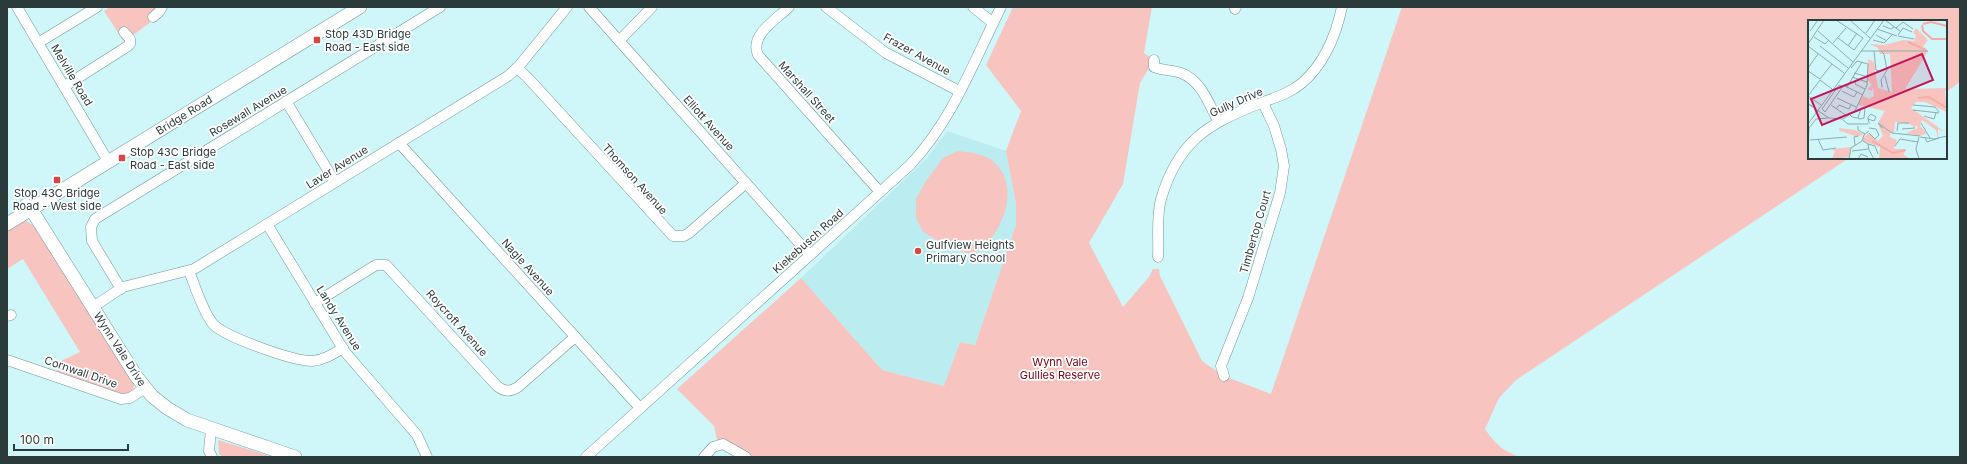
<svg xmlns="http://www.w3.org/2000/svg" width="1967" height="464" viewBox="0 0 1967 464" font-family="Inter,sans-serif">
  <rect width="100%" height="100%" fill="#cff7fa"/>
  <polygon fill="#bbecf0" points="947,131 1006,151 1016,204 1016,225 975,345 960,342 944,386 882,370 801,278 926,159"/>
  <g fill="#f7c4bf">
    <polygon points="110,7 157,7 152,21 124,42 104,11"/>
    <path d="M1013 7H1152L1144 53 1154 60 1140 83 1123 184 1089 243 1123 307 1149 277 1153 269H1159L1160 276 1202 361 1224 376 1271 394 1402 7H1960V82L1946 92V21H1809V158H1849L1516 380 1499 398 1485 429C1495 444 1503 451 1520 457H746L718 444 714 426 677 389 801 278 882 370 944 386 960 342 975 345 1016 225V204L1006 151 1021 111 986 65Z"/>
    <path d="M958 151C969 152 984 154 993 161 1015 180 1009 211 995 233 992 237 990 243 986 246 982 250 975 251 970 254L943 244 923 232 916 218V199L926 181 943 158Z"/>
    <path d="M20 221H26L33 225 59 266 83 299 134 382C134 390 133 392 125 395L56 372 59 362 80 352 23 259 7 269V229Z"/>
    <polygon points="218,440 273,457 223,457 219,454"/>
  </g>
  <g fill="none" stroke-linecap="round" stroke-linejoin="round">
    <g stroke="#719699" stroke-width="11">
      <g id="minor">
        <polyline points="17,7 105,156"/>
        <polyline points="589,7 810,255"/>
        <path d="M789 7C777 19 749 35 758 55L880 192"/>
        <polyline points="826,7 886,53 959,91"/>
        <polyline points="973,7 993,23"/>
        <polyline points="1235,9 1236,7"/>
        <polyline points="153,17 159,12 162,7"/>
        <polyline points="619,41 652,7"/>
        <polyline points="38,43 97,7"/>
        <path d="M1154 60V67C1159 70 1174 70 1181 73 1201 80 1209 104 1218 121"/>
        <polyline points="517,68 527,77 673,236 684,236 689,233 746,183"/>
        <polyline points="65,86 128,46 130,44 130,39 124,32"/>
        <polyline points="286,101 335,182"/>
        <polyline points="399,143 640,408"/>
        <polyline points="267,224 345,352 417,435 427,457"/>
        <path d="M1158 257C1159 239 1156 217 1161 199 1178 142 1206 125 1258 104 1273 98 1289 94 1302 83 1324 64 1336 35 1342 7"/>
        <path d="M189 271C195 286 203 312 213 324 225 337 293 361 312 361 324 360 333 354 343 348"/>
        <polyline points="121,289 92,241 91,227 95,219 440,7"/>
        <path d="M315 303 376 265H386L497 386C505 392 510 392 518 387L575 337"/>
        <polyline points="93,307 123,287 194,269 508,76 519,66 567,7"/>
        <polyline points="7,316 11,315"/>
        <polyline points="7,360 121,399 130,398 145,388"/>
        <polyline points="1224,376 1221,366 1248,298 1280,193 1284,166 1281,149 1274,126 1263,103"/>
        <polyline points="211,429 209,451 212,457"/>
        <path d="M586 457 910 165C952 121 974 61 1001 7"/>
        <polyline points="704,457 713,447 723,444 746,457"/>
      </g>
    </g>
    <g stroke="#719699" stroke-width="14">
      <g id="major">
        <polyline points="26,205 31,209 136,376 152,396 167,408 187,420 295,457"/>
        <polyline points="7,224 360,7"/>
      </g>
    </g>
    <use href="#minor" stroke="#fff" stroke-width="10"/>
    <use href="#major" stroke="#fff" stroke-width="13"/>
  </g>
  <g fill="#d54645" stroke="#fff" stroke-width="1.5">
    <rect x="313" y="36" width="8" height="8" rx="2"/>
    <rect x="118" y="154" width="8" height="8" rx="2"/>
    <rect x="53" y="176" width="8" height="8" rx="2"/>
    <circle cx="918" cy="251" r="4"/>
  </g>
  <g text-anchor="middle" stroke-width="3.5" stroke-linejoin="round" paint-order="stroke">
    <g font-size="11" fill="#2b3b3c" stroke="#fff" text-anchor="start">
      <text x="325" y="38">Stop 43D Bridge<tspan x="325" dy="13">Road - East side</tspan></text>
      <text x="130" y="156">Stop 43C Bridge<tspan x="130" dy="13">Road - East side</tspan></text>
      <text x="57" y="197" text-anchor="middle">Stop 43C Bridge<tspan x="57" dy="13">Road - West side</tspan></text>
      <text x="926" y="249">Gulfview Heights<tspan x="926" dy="13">Primary School</tspan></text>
    </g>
    <g font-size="11" fill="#2b3b3c" stroke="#fff">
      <text transform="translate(917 54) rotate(29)" y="4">Frazer Avenue</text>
      <text transform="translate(72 75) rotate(59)" y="4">Melville Road</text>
      <text transform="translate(807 92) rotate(48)" y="4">Marshall Street</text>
      <text transform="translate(1236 102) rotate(-24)" y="4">Gully Drive</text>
      <text transform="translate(248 111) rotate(-31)" y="4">Rosewall Avenue</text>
      <text transform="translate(184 115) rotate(-32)" y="4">Bridge Road</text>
      <text transform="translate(709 123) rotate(48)" y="4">Elliott Avenue</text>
      <text transform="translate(337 167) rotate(-32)" y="4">Laver Avenue</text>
      <text transform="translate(635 179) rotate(48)" y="4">Thomson Avenue</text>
      <text transform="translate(1255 232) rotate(-74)" y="4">Timbertop Court</text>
      <text transform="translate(808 241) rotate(-42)" y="4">Kiekebusch Road</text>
      <text transform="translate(528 267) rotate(48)" y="4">Nagle Avenue</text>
      <text transform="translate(339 318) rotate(58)" y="4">Landy Avenue</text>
      <text transform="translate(457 323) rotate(48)" y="4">Roycroft Avenue</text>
      <text transform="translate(120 349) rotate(57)" y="4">Wynn Vale Drive</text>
      <text transform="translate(81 372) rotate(19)" y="4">Cornwall Drive</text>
    </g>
    <g font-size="11" fill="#77000f" stroke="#fff">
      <text x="1060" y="366">Wynn Vale<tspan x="1060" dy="13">Gullies Reserve</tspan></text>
    </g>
  </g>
  <g transform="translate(1808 20)">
    <rect width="139" height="139" fill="#cff7fa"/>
    <path d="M108 8 120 20 115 27 120 31 97 69 139 68 137 71 139 92 117 82H108L103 88 137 112 130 109V118L128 110 114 100 112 106 119 113 112 116 98 113 110 108 108 105 107 108 102 104 87 102 86 114 82 113V117L89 120 86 129H99L95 134 102 139H71L72 127 55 121V118L61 113 70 121 75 116 70 103 77 91 50 85 55 76 61 79 66 76 65 67 64 71 59 69 64 65 60 60V39L66 42 70 68 84 72 82 34H72L70 28 61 24 77 25 95 20 106 21 108 16 105 12ZM31 108 47 110 56 114 50 117 33 111 32 113ZM43 127 41 137 24 139 27 131 24 129Z" fill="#f7c4bf"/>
    <path fill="none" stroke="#f8aba4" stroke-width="2" d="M115 4 123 2 139 6M114 5 115 11 124 19H139M100 22 118 30M110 78 121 77 139 88M64 121 85 133 97 130"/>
    <path fill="none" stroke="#8dacae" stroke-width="1" d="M28 0 55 18 46 30 30 18M42 0 62 18M77 0 92 11M75 6 83 9 86 7M88 8 95 2 105 9M69 9 89 16M2 11 10 0M10 11 45 42M58 13 67 0M68 15 79 21M90 15 95 8 104 12M90 16 106 19M6 17 17 24 21 20M65 20 76 23 84 15M25 23 38 8M0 24 16 0M0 26 36 53M12 26 40 48M40 26 49 13M53 31H120M66 31 68 50 73 51M73 31 76 34 79 50 73 60 74 67M0 48 10 34M0 51 12 59 24 44M46 53 60 57M77 56 81 72M44 57 59 62M48 60 47 64 57 69M37 66 55 75M39 67 54 42M34 71 46 77 49 72M29 78 48 87M0 84 5 87 0 83M13 85 0 76 12 60 24 69M23 85 39 96M105 85 127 87 131 92M28 89 31 85 41 89 43 85M9 90 21 98 35 99M105 90 131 93M17 92 14 89 31 65 35 67M17 92 35 66M42 95 44 97 50 98 51 99H52L56 98 57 88H53L50 98M116 96 126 99 128 93M35 99 47 91 59 65 60 44 49 41 43 48M60 99 66 101 68 97 63 94 60 97V99L61 102V104M35 100 40 104H60M113 103 122 118M0 104 76 0M50 106V110L57 114M61 108 68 109 71 115 67 119 61 113M74 108 70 103 84 113 112 116M94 109 107 108M89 111 90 103H101M111 117 108 129 111 139M112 117 126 119 139 116M117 118 119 122 131 118M10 119 15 130 28 128M2 120 39 117M55 121 60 124 61 130 66 139M60 124 67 126 70 134M47 125 46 117 50 116M87 126 92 119 110 122M44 131 60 129M0 132 1 108 8 99 20 98M41 139 43 128 54 121 56 115 61 111M50 139 53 134 60 137"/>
    <path fill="#c2185b" fill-opacity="0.15" stroke="#c2185b" stroke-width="2" d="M114 34 125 60 14 105 3 79Z"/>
    <rect width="139" height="139" fill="none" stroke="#2b3b3c" stroke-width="2"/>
  </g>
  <rect width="1967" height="464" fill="none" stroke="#2b3b3c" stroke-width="16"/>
  <path d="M14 444v6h114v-6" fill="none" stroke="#2b3b3c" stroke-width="2"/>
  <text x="20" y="444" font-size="12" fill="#2b3b3c" stroke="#ffffff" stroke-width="3" paint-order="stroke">100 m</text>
</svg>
